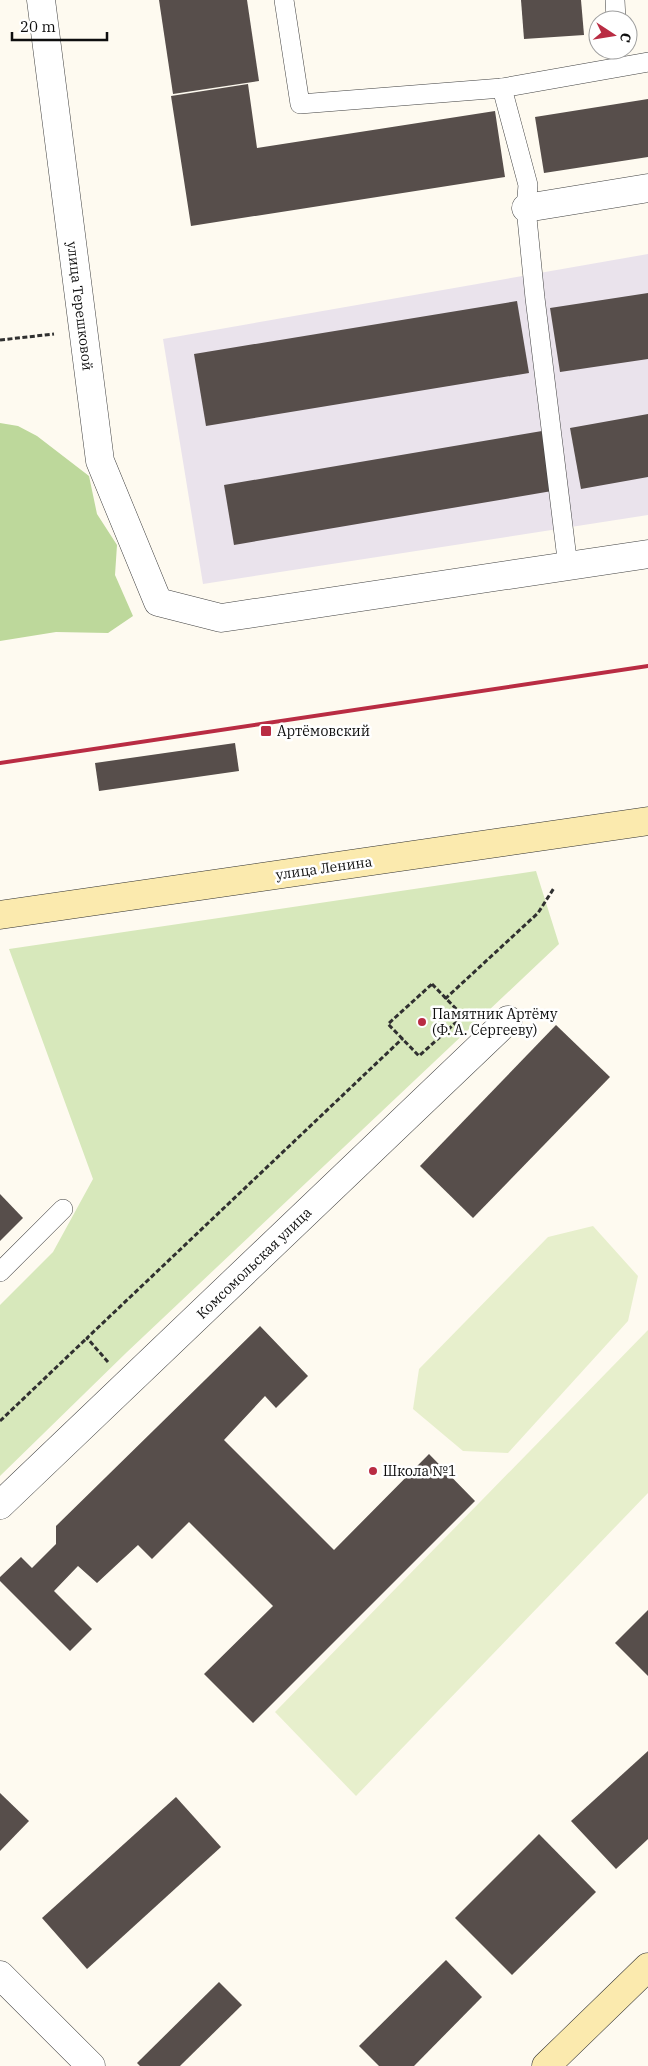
<svg xmlns="http://www.w3.org/2000/svg" width="648" height="2066" viewBox="0 0 648 2066" font-family="'IBM Plex Serif',serif">
  <rect width="100%" height="100%" fill="#fefaf0"/>
  <polygon fill="#eae3ec" points="648,254 648,515 203,584 163,339"/>
  <polygon fill="#d7e8bb" points="536,871 559,944 126,1353 0,1476 0,1305 53,1252 93,1179 9,949"/>
  <polygon fill="#bdd89b" points="0,423 18,426 37,436 89,476 97,514 117,545 115,575 133,616 108,633 56,632 0,641"/>
  <g fill="#e7efcc">
    <polygon points="593,1226 638,1276 628,1321 508,1453 463,1451 413,1409 419,1369 548,1237"/>
    <polygon points="648,1330 648,1493 356,1796 275,1712"/>
  </g>
  <g fill="#574e4b">
    <polygon points="159,0 247,0 259,81 173,94"/>
    <polygon points="521,0 581,0 584,35 524,39"/>
    <polygon points="248,84 257,148 495,111 505,177 191,226 171,96"/>
    <polygon points="648,99 648,157 544,173 535,117"/>
    <polygon points="648,293 648,359 560,372 550,308"/>
    <polygon points="517,301 529,373 206,426 194,354"/>
    <polygon points="648,414 648,477 581,489 570,428"/>
    <polygon points="542,431 552,491 234,545 224,485"/>
    <polygon points="235,743 239,771 99,791 95,763"/>
    <polygon points="556,1025 610,1077 473,1218 420,1166"/>
    <polygon points="0,1194 23,1218 0,1241"/>
    <polygon points="260,1326 308,1376 276,1408 265,1396 224,1440 334,1550 429,1454 475,1501 253,1723 204,1674 273,1606 189,1522 152,1559 138,1545 97,1583 78,1566 54,1591 92,1629 70,1651 0,1581 0,1577 21,1557 32,1568 56,1544 56,1526"/>
    <polygon points="648,1610 648,1676 615,1643"/>
    <polygon points="648,1751 648,1839 616,1869 571,1821"/>
    <polygon points="0,1793 29,1821 0,1851"/>
    <polygon points="176,1797 221,1847 87,1969 42,1918"/>
    <polygon points="539,1834 596,1892 512,1975 455,1918"/>
    <polygon points="446,1960 482,1997 414,2066 379,2066 359,2046"/>
    <polygon points="219,1982 242,2005 180,2066 140,2066 137,2063"/>
  </g>
  <g fill="none" stroke-linecap="round" stroke-linejoin="round">
    <g stroke="#414141" stroke-width="20">
      <g id="lane">
        <polyline points="284,0 300,104 502,88 648,62"/>
        <polyline points="615,0 616,20"/>
        <polyline points="502,88 528,185 526,208 535,298 568,567"/>
        <polyline points="0,1272 63,1209"/>
      </g>
    </g>
    <g stroke="#414141" stroke-width="29">
      <g id="street">
        <polyline points="41,0 100,461 158,602 221,618 648,554"/>
        <polyline points="526,208 648,188"/>
        <polyline points="0,1505 508,1020"/>
        <polyline points="0,1975 91,2066"/>
      </g>
    </g>
    <g stroke="#303030" stroke-width="29">
      <g id="secondary">
        <polyline points="0,915 648,821"/>
        <polyline points="546,2066 648,1967"/>
      </g>
    </g>
    <g stroke="#303030" stroke-width="3" stroke-dasharray="5 2.5" stroke-linecap="butt">
      <polyline points="0,340 54,334"/>
      <polygon points="432,984 463,1016 419,1056 388,1024"/>
      <polyline points="445,999 538,913 554,888"/>
      <polyline points="108,1362 87,1338 403,1038"/>
      <polyline points="0,1421 87,1338"/>
    </g>
    <use href="#lane" stroke="#fff" stroke-width="19"/>
    <use href="#street" stroke="#fff" stroke-width="28"/>
    <use href="#secondary" stroke="#fbeaae" stroke-width="28"/>
    <polyline stroke="#b92c43" stroke-width="4" points="0,763 648,666"/>
  </g>
  <g fill="#b92c43" stroke="#fff" stroke-width="2">
    <rect x="260" y="725" width="12" height="12" rx="2.5"/>
    <circle cx="422" cy="1022" r="5"/>
    <circle cx="373" cy="1471" r="5"/>
  </g>
  <g text-anchor="middle" stroke-width="5" stroke-linejoin="round" paint-order="stroke">
    <g font-size="14" fill="#0e0e0e" stroke="#fff">
      <text transform="translate(80 306) rotate(83)" y="5">улица Терешковой</text>
      <text transform="translate(324 868) rotate(-8)" y="5">улица Ленина</text>
      <text transform="translate(254 1263) rotate(-44)" y="5">Комсомольская улица</text>
    </g>
    <g font-size="14" fill="#0e0e0e" stroke="#fff" text-anchor="start">
      <text x="277" y="736">Артёмовский</text>
      <text x="432" y="1019">Памятник Артёму<tspan x="432" dy="16">(Ф. А. Сергееву)</tspan></text>
      <text x="383" y="1476">Школа №1</text>
    </g>
  </g>
  <g transform="translate(613 35) rotate(102)"><circle r="24" fill="#ffffff" stroke="#9f9f9f"/>
  <path d="M0-4L9 19L0 12L-9 19Z" fill="#b92c43"/>
  <text y="-8" font-size="14" font-weight="bold" text-anchor="middle" fill="#0e0e0e">С</text>
  </g>
  <path d="M12 32v8h95v-8" fill="none" stroke="#0e0e0e" stroke-width="2.5"/>
  <text x="20" y="32" font-size="15" fill="#0e0e0e" stroke="#ffffff" stroke-width="4" paint-order="stroke">20 m</text>
</svg>
